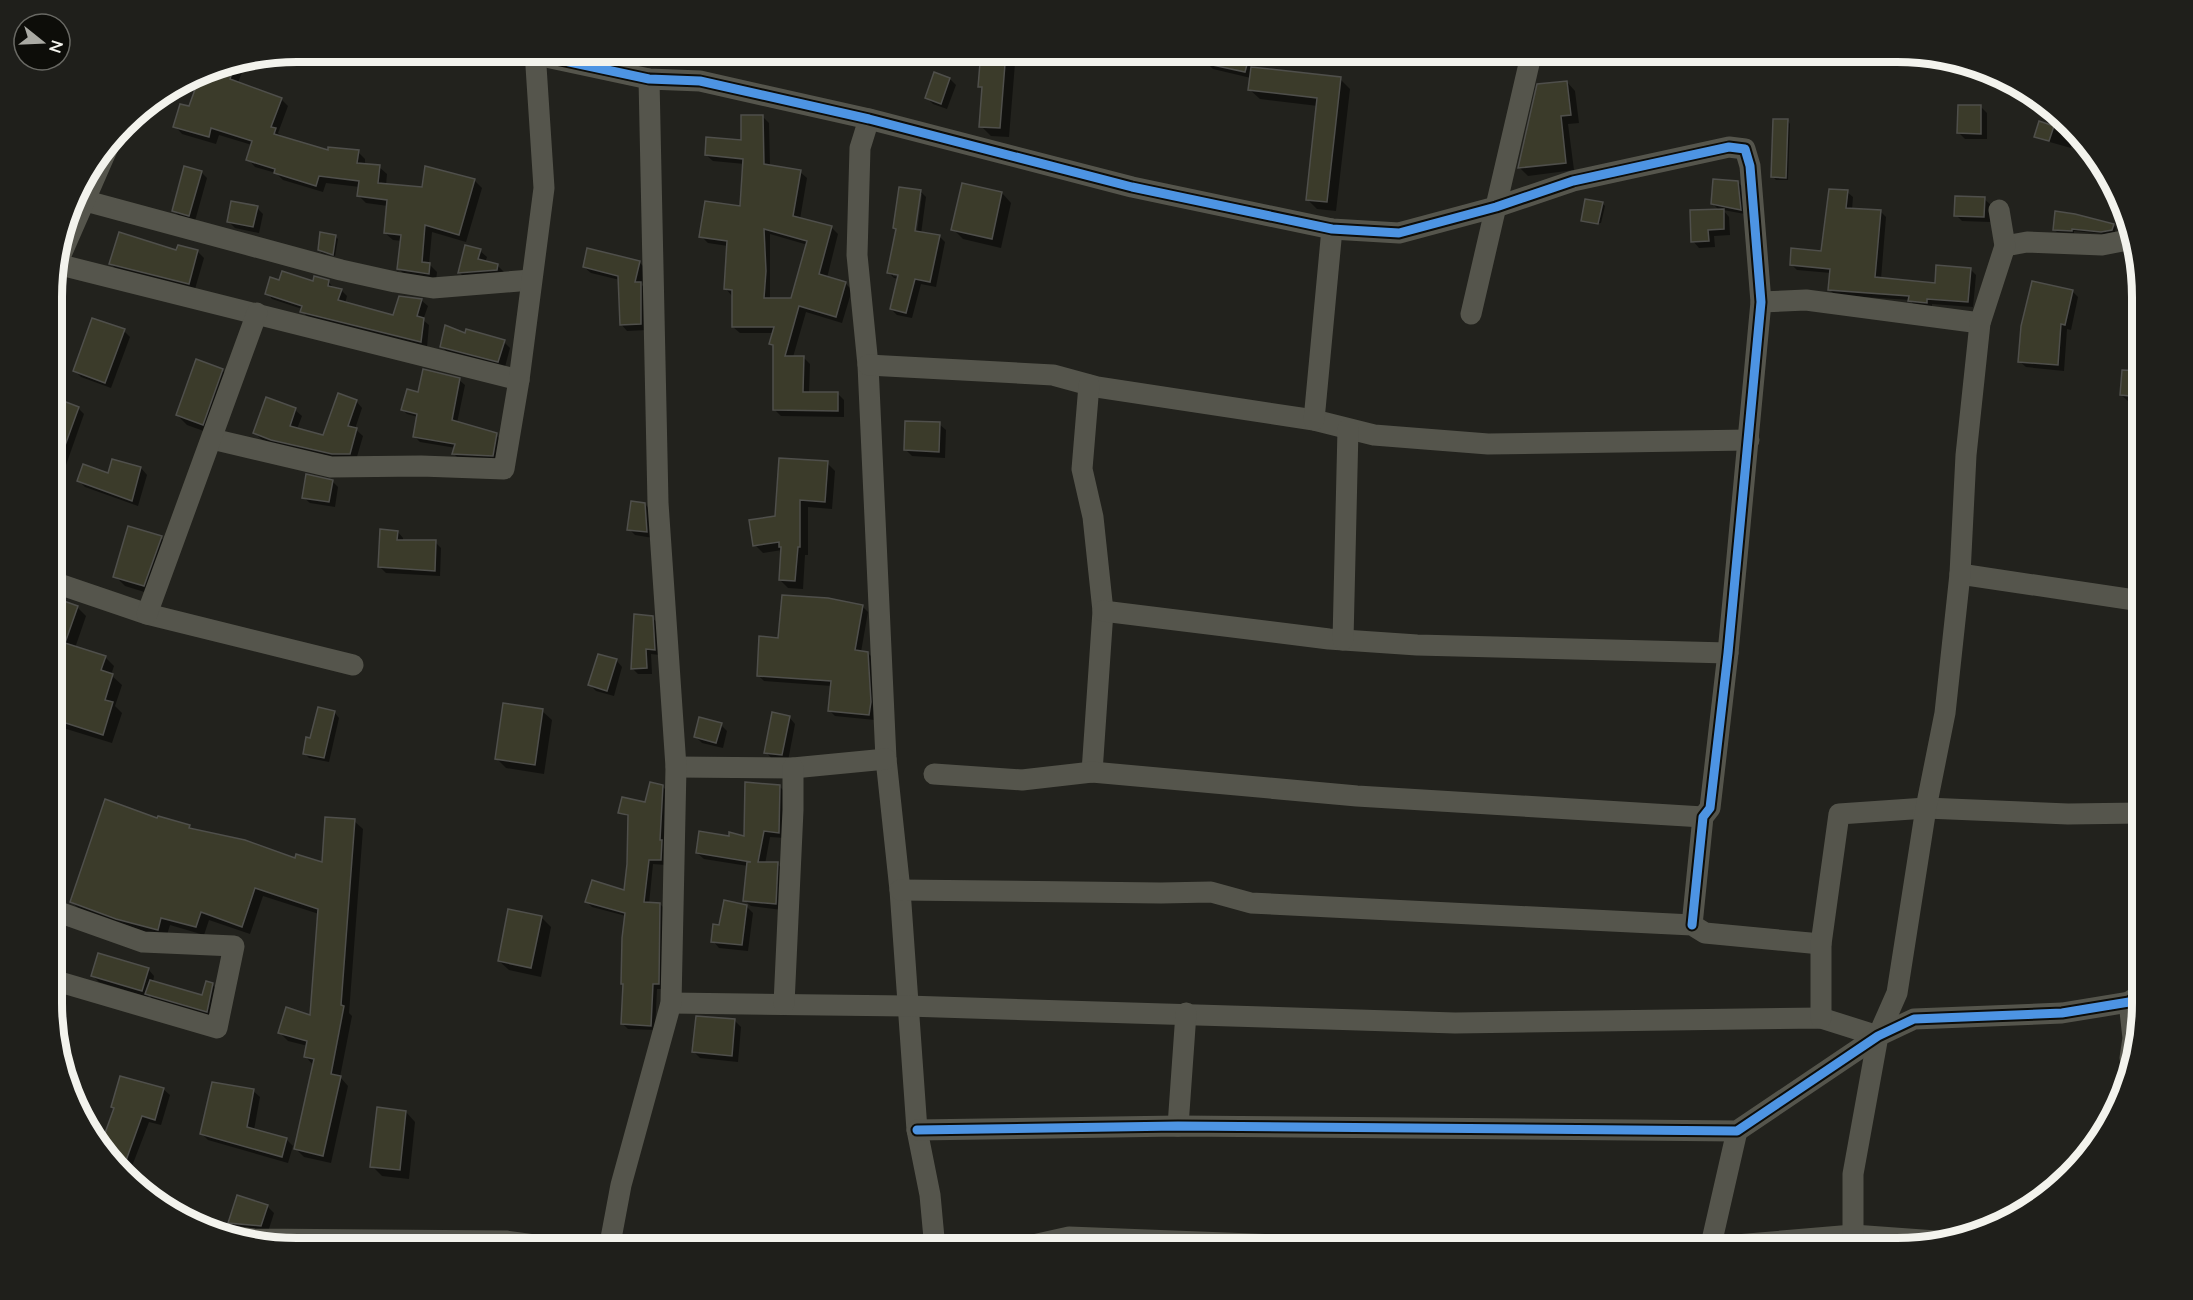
<svg xmlns="http://www.w3.org/2000/svg" width="2193" height="1300" viewBox="0 0 2193 1300" font-family="Lato,sans-serif">
  <rect width="100%" height="100%" fill="#22221d"/>
  <g fill="#0007" fill-rule="evenodd">
    <polygon points="803,51 844,51 842,62 825,59"/>
    <polygon points="982,51 1016,51 1009,137 991,136 981,126 984,90 980,86"/>
    <polygon points="1248,58 1254,64 1253,69 1340,79 1350,89 1336,211 1317,209 1307,199 1318,106 1260,99 1250,90 1251,78 1213,69 1207,63"/>
    <polygon points="246,61 238,83 281,99 288,106 278,133 282,137 329,152 358,152 365,159 365,165 379,167 387,174 386,185 423,189 427,168 475,181 482,188 466,242 432,232 429,264 437,272 436,281 406,276 399,269 402,241 393,240 385,233 388,206 366,203 359,196 360,187 326,183 323,192 283,180 276,173 255,167 248,159 252,145 219,135 216,144 182,134 175,126 190,108 204,69"/>
    <polygon points="950,79 956,85 947,109 933,104 927,98"/>
    <polygon points="1567,82 1575,91 1579,123 1568,124 1574,170 1528,176 1520,168"/>
    <polygon points="1981,107 1987,113 1987,139 1965,139 1959,133"/>
    <path d="M762 116 769 123 770 166 800 172 807 178 800 219 832 228 838 234 827 278 845 283 852 290 842 323 806 312 793 357H803L810 364 809 394H838L844 400V417L781 416 774 409V347L771 344 774 333H740L733 327 732 296 726 289 728 246 708 243 701 236 741 208 745 164 713 161 706 155 743 142ZM770 234 808 245 792 299H770Z"/>
    <polygon points="2055,117 2073,134 2071,148 2039,139 2036,136 2040,123 2054,127"/>
    <polygon points="1788,121 1790,124 1788,180 1776,180 1773,177"/>
    <polygon points="201,172 207,178 195,221 180,217 173,210"/>
    <polygon points="1738,182 1743,188 1745,214 1723,210 1729,217 1730,235 1714,236 1715,247 1699,248 1693,241 1719,210 1713,204"/>
    <path d="M920 191 926 197 921 234 939 236 945 242 936 287 921 284 912 318 897 315 891 309 898 279 894 278 888 272 897 230 895 228ZM919 194H922L916 239 913 238ZM893 273 905 278 893 276Z"/>
    <polygon points="1847,192 1853,197 1852,210 1880,211 1886,217 1881,279 1936,285 1970,269 1976,275 1973,307 1932,304 1932,308 1915,306 1910,300 1835,295 1830,290 1831,273 1797,270 1791,264 1822,252"/>
    <polygon points="1002,193 1011,203 1001,248 963,239 953,229"/>
    <polygon points="1984,199 1991,205 1990,222 1962,221 1956,215"/>
    <polygon points="1602,203 1605,206 1601,223 1582,221"/>
    <polygon points="257,208 263,214 259,233 235,228 228,221"/>
    <polygon points="2113,225 2116,228 2115,232 2105,234 2074,231 2074,233 2057,232 2054,230"/>
    <polygon points="335,236 338,239 335,256 322,253 319,250"/>
    <polygon points="179,247 198,252 204,258 195,289 117,270 111,264 177,251"/>
    <polygon points="480,251 487,257 485,263 498,266 504,272 466,279 460,273"/>
    <polygon points="639,262 646,269 642,285 646,290 647,330 627,331 621,324 620,280 591,273 584,267"/>
    <polygon points="328,281 334,289 341,290 347,296 345,304 394,317 400,297 422,301 428,306 423,320 429,325 427,347 308,317 302,311 302,309 272,299 267,293 280,282 314,283"/>
    <polygon points="2072,291 2078,297 2071,330 2067,329 2064,371 2026,367 2019,361"/>
    <polygon points="124,331 130,337 111,388 81,377 75,371"/>
    <polygon points="466,334 504,342 510,348 505,367 448,353 441,346"/>
    <polygon points="222,370 232,380 212,434 187,425 177,415"/>
    <polygon points="2123,371 2141,373 2141,402 2128,401 2121,395"/>
    <polygon points="459,380 465,385 457,423 496,435 501,440 498,460 459,459 454,454 456,448 420,442 415,437 418,417 407,414 402,409 419,394"/>
    <polygon points="356,401 362,408 355,429 363,436 356,460 340,460 279,446 261,439 254,432 295,410 302,416 297,429 324,437"/>
    <polygon points="78,408 84,414 66,465 53,461"/>
    <polygon points="939,424 946,430 945,458 912,456 906,450"/>
    <polygon points="113,461 141,468 147,475 138,506 85,487 78,480 109,475"/>
    <polygon points="827,463 835,471 832,509 808,507 808,555 805,555 803,589 788,588 780,580 782,550 763,553 755,545 776,517"/>
    <polygon points="332,481 338,487 335,507 310,503 303,497"/>
    <polygon points="645,504 651,511 653,538 635,535 629,529"/>
    <polygon points="398,532 403,538 403,541 435,542 441,548 440,576 386,573 380,567"/>
    <polygon points="161,538 171,547 154,595 125,586 115,576"/>
    <polygon points="53,605 77,607 86,616 75,648 105,657 114,666 111,675 122,685 115,706 122,713 112,743 60,727 53,719"/>
    <polygon points="862,606 868,612 861,652 868,653 874,659 875,720 835,716 829,710 832,686 764,681 758,675 780,639"/>
    <polygon points="652,618 658,623 660,655 651,654 652,674 638,674 632,668"/>
    <polygon points="616,660 622,667 614,696 596,691 590,685"/>
    <polygon points="542,711 552,720 544,774 506,768 496,758"/>
    <polygon points="335,713 339,718 329,762 309,758 304,753 311,740"/>
    <polygon points="789,717 795,724 788,761 772,759 766,752"/>
    <polygon points="721,725 727,731 723,748 702,743 695,736"/>
    <polygon points="662,786 667,791 666,865 653,864 649,904 660,904 665,909 663,989 657,989 655,1030 628,1029 623,1024 626,916 592,907 587,902 625,891 628,864 630,818 620,812 646,804"/>
    <polygon points="780,787 786,793 785,838 770,837 765,864 777,864 784,870 782,910 751,906 744,900 748,866 704,859 697,853 730,838 745,837"/>
    <polygon points="158,820 189,827 193,830 296,860 323,864 354,821 363,829 349,1013 352,1016 340,1077 348,1086 331,1163 304,1157 296,1149 314,1066 306,1057 308,1046 288,1041 280,1033 311,1017 319,914 263,896 250,934 209,920 204,935 170,925 166,938 162,937 80,910 72,902"/>
    <polygon points="746,906 753,913 748,951 719,948 713,941 720,927"/>
    <polygon points="541,917 551,927 541,977 509,970 499,961"/>
    <polygon points="148,969 154,976 153,982 203,997 212,985 219,991 213,1017 153,1000 149,995 148,997 99,982 93,976"/>
    <polygon points="735,1021 741,1027 738,1062 700,1058 694,1052"/>
    <polygon points="163,1089 170,1095 161,1125 149,1122 129,1174 102,1148 116,1109"/>
    <polygon points="253,1091 260,1097 254,1130 287,1140 293,1146 288,1163 208,1140 201,1133"/>
    <polygon points="406,1112 415,1122 409,1179 382,1176 372,1166"/>
    <polygon points="267,1206 274,1213 268,1232 236,1229 230,1222"/>
  </g>
  <g fill="#3b3b2a" stroke="#4f4f4b" stroke-width="1.5" fill-rule="evenodd">
    <polygon points="981,51 1006,51 1000,128 979,127 982,87 978,87"/>
    <polygon points="1180,51 1224,51 1249,57 1245,72 1180,58"/>
    <polygon points="235,63 230,79 282,98 271,127 276,128 274,134 328,150 328,147 359,150 357,163 380,165 378,183 422,187 425,166 475,179 459,235 425,225 422,262 430,263 429,274 397,269 401,235 384,233 387,200 357,196 359,181 319,176 316,186 274,173 275,169 246,160 252,141 211,128 209,137 173,127 180,104 189,106 202,70"/>
    <polygon points="1251,67 1341,77 1327,202 1306,200 1317,98 1248,90"/>
    <polygon points="934,72 950,78 941,104 925,98"/>
    <polygon points="1567,81 1571,115 1561,116 1566,163 1518,168 1537,84"/>
    <polygon points="1958,105 1981,105 1981,134 1957,133"/>
    <path d="M741 115H763L764 164 801 170 793 216 832 226 819 274 846 282 836 317 799 306 785 356H804L803 392H838V411L773 410V345L769 344 774 327H732V290L724 289 727 241 699 237 705 201 740 206 743 159 705 155 706 137 741 140ZM764 229 807 241 791 298H764L766 271Z"/>
    <polygon points="1773,119 1788,119 1786,178 1771,177"/>
    <polygon points="2039,121 2054,126 2049,141 2034,137"/>
    <polygon points="184,166 202,171 189,216 172,211"/>
    <polygon points="1713,179 1738,181 1741,210 1711,204"/>
    <polygon points="962,183 1002,192 992,239 951,230"/>
    <polygon points="899,187 921,190 915,231 940,235 930,282 915,279 906,313 890,309 898,275 887,273 896,229 893,228"/>
    <polygon points="1829,189 1848,190 1846,208 1881,210 1875,277 1935,283 1936,265 1971,268 1968,302 1927,299 1927,303 1908,301 1909,296 1828,290 1830,269 1790,265 1791,248 1821,251"/>
    <polygon points="1955,196 1985,197 1984,217 1954,216"/>
    <polygon points="1585,199 1603,202 1598,224 1581,221"/>
    <polygon points="231,201 258,206 253,227 227,222"/>
    <polygon points="1724,209 1724,229 1708,230 1709,241 1691,242 1690,210"/>
    <polygon points="2055,211 2075,214 2114,224 2112,230 2101,232 2072,229 2072,231 2053,230"/>
    <polygon points="119,232 176,250 178,245 198,250 189,284 109,264"/>
    <polygon points="320,232 336,235 333,255 318,250"/>
    <polygon points="465,245 481,249 478,259 498,264 497,270 458,273"/>
    <polygon points="587,248 640,261 635,282 641,282 641,324 620,325 618,276 583,267"/>
    <polygon points="282,271 313,281 314,276 329,280 328,286 342,289 338,300 393,315 399,296 422,299 417,316 424,318 421,342 300,312 302,306 265,294 270,277 279,280"/>
    <polygon points="2032,281 2073,290 2065,325 2061,324 2058,365 2018,362 2021,326"/>
    <polygon points="92,318 125,329 105,383 73,371"/>
    <polygon points="445,325 465,333 466,329 505,340 498,362 440,347"/>
    <polygon points="196,359 223,369 203,425 176,415"/>
    <polygon points="423,369 460,378 452,420 497,433 493,456 452,454 455,444 413,437 417,414 401,410 407,389 418,392"/>
    <polygon points="2122,370 2141,371 2141,397 2120,395"/>
    <polygon points="338,393 357,400 348,426 357,428 350,454 332,454 271,440 253,433 266,397 296,408 290,426 323,435"/>
    <polygon points="58,399 79,407 55,473 53,473 53,413"/>
    <polygon points="905,421 940,422 939,452 904,450"/>
    <polygon points="779,458 828,461 825,502 800,500 800,547 798,547 795,581 779,580 781,547 779,547 779,542 753,546 749,520 775,516"/>
    <polygon points="112,459 141,467 132,501 77,481 83,464 108,473"/>
    <polygon points="306,474 333,480 329,502 302,498"/>
    <polygon points="631,501 645,503 647,532 627,530"/>
    <polygon points="128,526 162,536 144,586 113,577"/>
    <polygon points="380,529 398,531 397,540 436,540 435,571 378,567"/>
    <polygon points="782,595 828,598 863,605 855,650 868,652 871,702 869,715 828,711 831,681 757,676 759,636 778,638"/>
    <polygon points="58,599 78,606 65,643 106,656 101,670 113,674 105,700 113,702 103,735 53,719 53,613"/>
    <polygon points="634,614 653,616 655,650 646,649 647,668 631,669"/>
    <polygon points="598,654 617,659 607,691 588,685"/>
    <polygon points="503,703 543,709 535,765 495,759"/>
    <polygon points="318,707 335,711 324,758 303,754 306,737 310,738"/>
    <polygon points="772,712 790,716 782,755 764,753"/>
    <polygon points="699,717 722,723 716,743 694,737"/>
    <polygon points="650,782 663,785 660,840 662,840 661,860 649,860 644,902 660,903 659,984 653,984 651,1026 621,1024 623,984 621,984 622,938 625,913 585,902 592,880 624,890 627,864 628,815 618,813 622,797 645,802"/>
    <polygon points="745,782 780,785 779,833 764,831 758,862 778,862 776,904 743,901 747,862 751,862 696,853 699,831 729,836 729,832 744,836"/>
    <polygon points="105,799 157,818 158,816 190,825 189,828 245,840 295,858 296,854 322,862 325,817 355,819 341,1005 344,1006 331,1074 341,1076 323,1156 294,1149 314,1059 304,1057 307,1041 278,1033 286,1007 310,1015 318,909 255,888 242,927 201,912 196,927 161,918 158,930 116,919 70,902"/>
    <polygon points="724,900 747,905 742,945 711,942 713,924 719,925"/>
    <polygon points="508,909 542,916 531,968 498,961"/>
    <polygon points="98,953 149,968 142,991 91,976"/>
    <polygon points="150,980 202,995 206,981 213,983 207,1012 145,994"/>
    <polygon points="696,1016 735,1019 732,1056 692,1052"/>
    <polygon points="120,1076 164,1088 155,1120 142,1116 123,1169 100,1147 114,1108 111,1107"/>
    <polygon points="212,1082 254,1089 247,1127 287,1138 282,1157 200,1134"/>
    <polygon points="377,1107 406,1111 400,1170 370,1167"/>
    <polygon points="237,1195 268,1205 261,1226 228,1223"/>
  </g>
  <g fill="none" stroke-linecap="round" stroke-linejoin="round">
    <g stroke="#55554c" stroke-width="21">
      <polyline points="518,51 649,79 700,81 869,119 1132,187 1332,229 1399,233 1496,207 1573,181 1729,147 1745,149 1750,166 1761,302 1728,653 1710,808 1703,817 1692,925"/>
      <polyline points="869,119 860,148 857,255 868,365 886,759 900,890 917,1130 930,1195 935,1249"/>
      <polyline points="86,201 341,270 395,282 433,288 531,280"/>
      <polyline points="2005,246 2027,242 2102,245 2133,239"/>
      <polyline points="57,264 519,380"/>
      <polyline points="53,273 108,147"/>
      <polyline points="1761,302 1806,300 1980,323"/>
      <polyline points="1471,314 1532,51"/>
      <polyline points="868,365 1053,375 1097,387 1314,420 1374,435 1488,444 1749,440"/>
      <polyline points="1089,385 1082,469 1093,517 1103,611 1092,772"/>
      <polyline points="1314,420 1332,229"/>
      <polyline points="212,439 331,467 421,466 504,469 519,380 544,188 535,51"/>
      <polyline points="1960,574 2141,601"/>
      <polyline points="53,582 147,614 353,665"/>
      <polyline points="1103,611 1329,639 1417,645 1728,653"/>
      <polyline points="147,614 257,313"/>
      <polyline points="1343,640 1348,429"/>
      <polyline points="676,767 793,768 886,759"/>
      <polyline points="934,774 1022,780 1092,772 1357,796 1703,817"/>
      <polyline points="900,890 1161,893 1211,892 1251,903 1692,925 1705,933 1821,944"/>
      <polyline points="53,910 143,942 234,946 217,1028 53,980"/>
      <polyline points="2129,1002 2133,1038 2130,1058"/>
      <polyline points="671,1003 907,1006 1455,1023 1821,1018 1878,1036"/>
      <polyline points="784,1004 793,810 793,768"/>
      <polyline points="1821,1018 1821,944 1839,814 1926,808 2068,814 2141,813"/>
      <polyline points="1178,1126 1186,1013"/>
      <polyline points="917,1130 1178,1126 1737,1131 1878,1036 1914,1019 2062,1013 2129,1002 2141,994"/>
      <polyline points="216,1234 253,1239 506,1241 564,1249"/>
      <polyline points="609,1249 621,1185 671,1003 676,767 658,503 649,79"/>
      <polyline points="1015,1249 1069,1237 1281,1245 1319,1249"/>
      <polyline points="1688,1249 1853,1235 1936,1241"/>
      <polyline points="1710,1249 1737,1131"/>
      <polyline points="1848,1249 1853,1235 1853,1174 1878,1036 1897,993 1926,808 1945,713 1960,574 1966,455 1980,323 2005,246 1999,210"/>
    </g>
    <g stroke="#0d0d09" stroke-width="13">
      <g id="cycleway">
        <polyline points="518,51 649,79 700,81 869,119 1132,187 1332,229 1399,233 1496,207 1573,181 1729,147 1745,149 1750,166 1761,302 1728,653 1710,808 1703,817 1692,925"/>
        <polyline points="917,1130 1178,1126 1737,1131 1878,1036 1914,1019 2062,1013 2129,1002 2141,994"/>
      </g>
    </g>
    <use href="#cycleway" stroke="#4d94e3" stroke-width="9"/>
  </g>
  <path d="M0 0H2193V1300H0ZM297 62H1897A235 235 0 0 1 2132 297V1003A235 235 0 0 1 1897 1238H297A235 235 0 0 1 62 1003V297A235 235 0 0 1 297 62Z" fill="#1f1f1b" fill-rule="evenodd"/>
  <path fill="none" stroke="#f3f3ed" stroke-width="8" d="M297 62H1897A235 235 0 0 1 2132 297V1003A235 235 0 0 1 1897 1238H297A235 235 0 0 1 62 1003V297A235 235 0 0 1 297 62Z"/>
  <g transform="translate(42 42) rotate(108)"><circle r="28" fill="#0d0d09" stroke="#696964" stroke-width="1.5"/>
  <path d="M0-4.5L10 22L0 15L-10 22Z" fill="#aaaaa4"/>
  <text y="-9" font-size="16" font-weight="bold" text-anchor="middle" fill="#f3f3ed">N</text>
  </g>
</svg>
